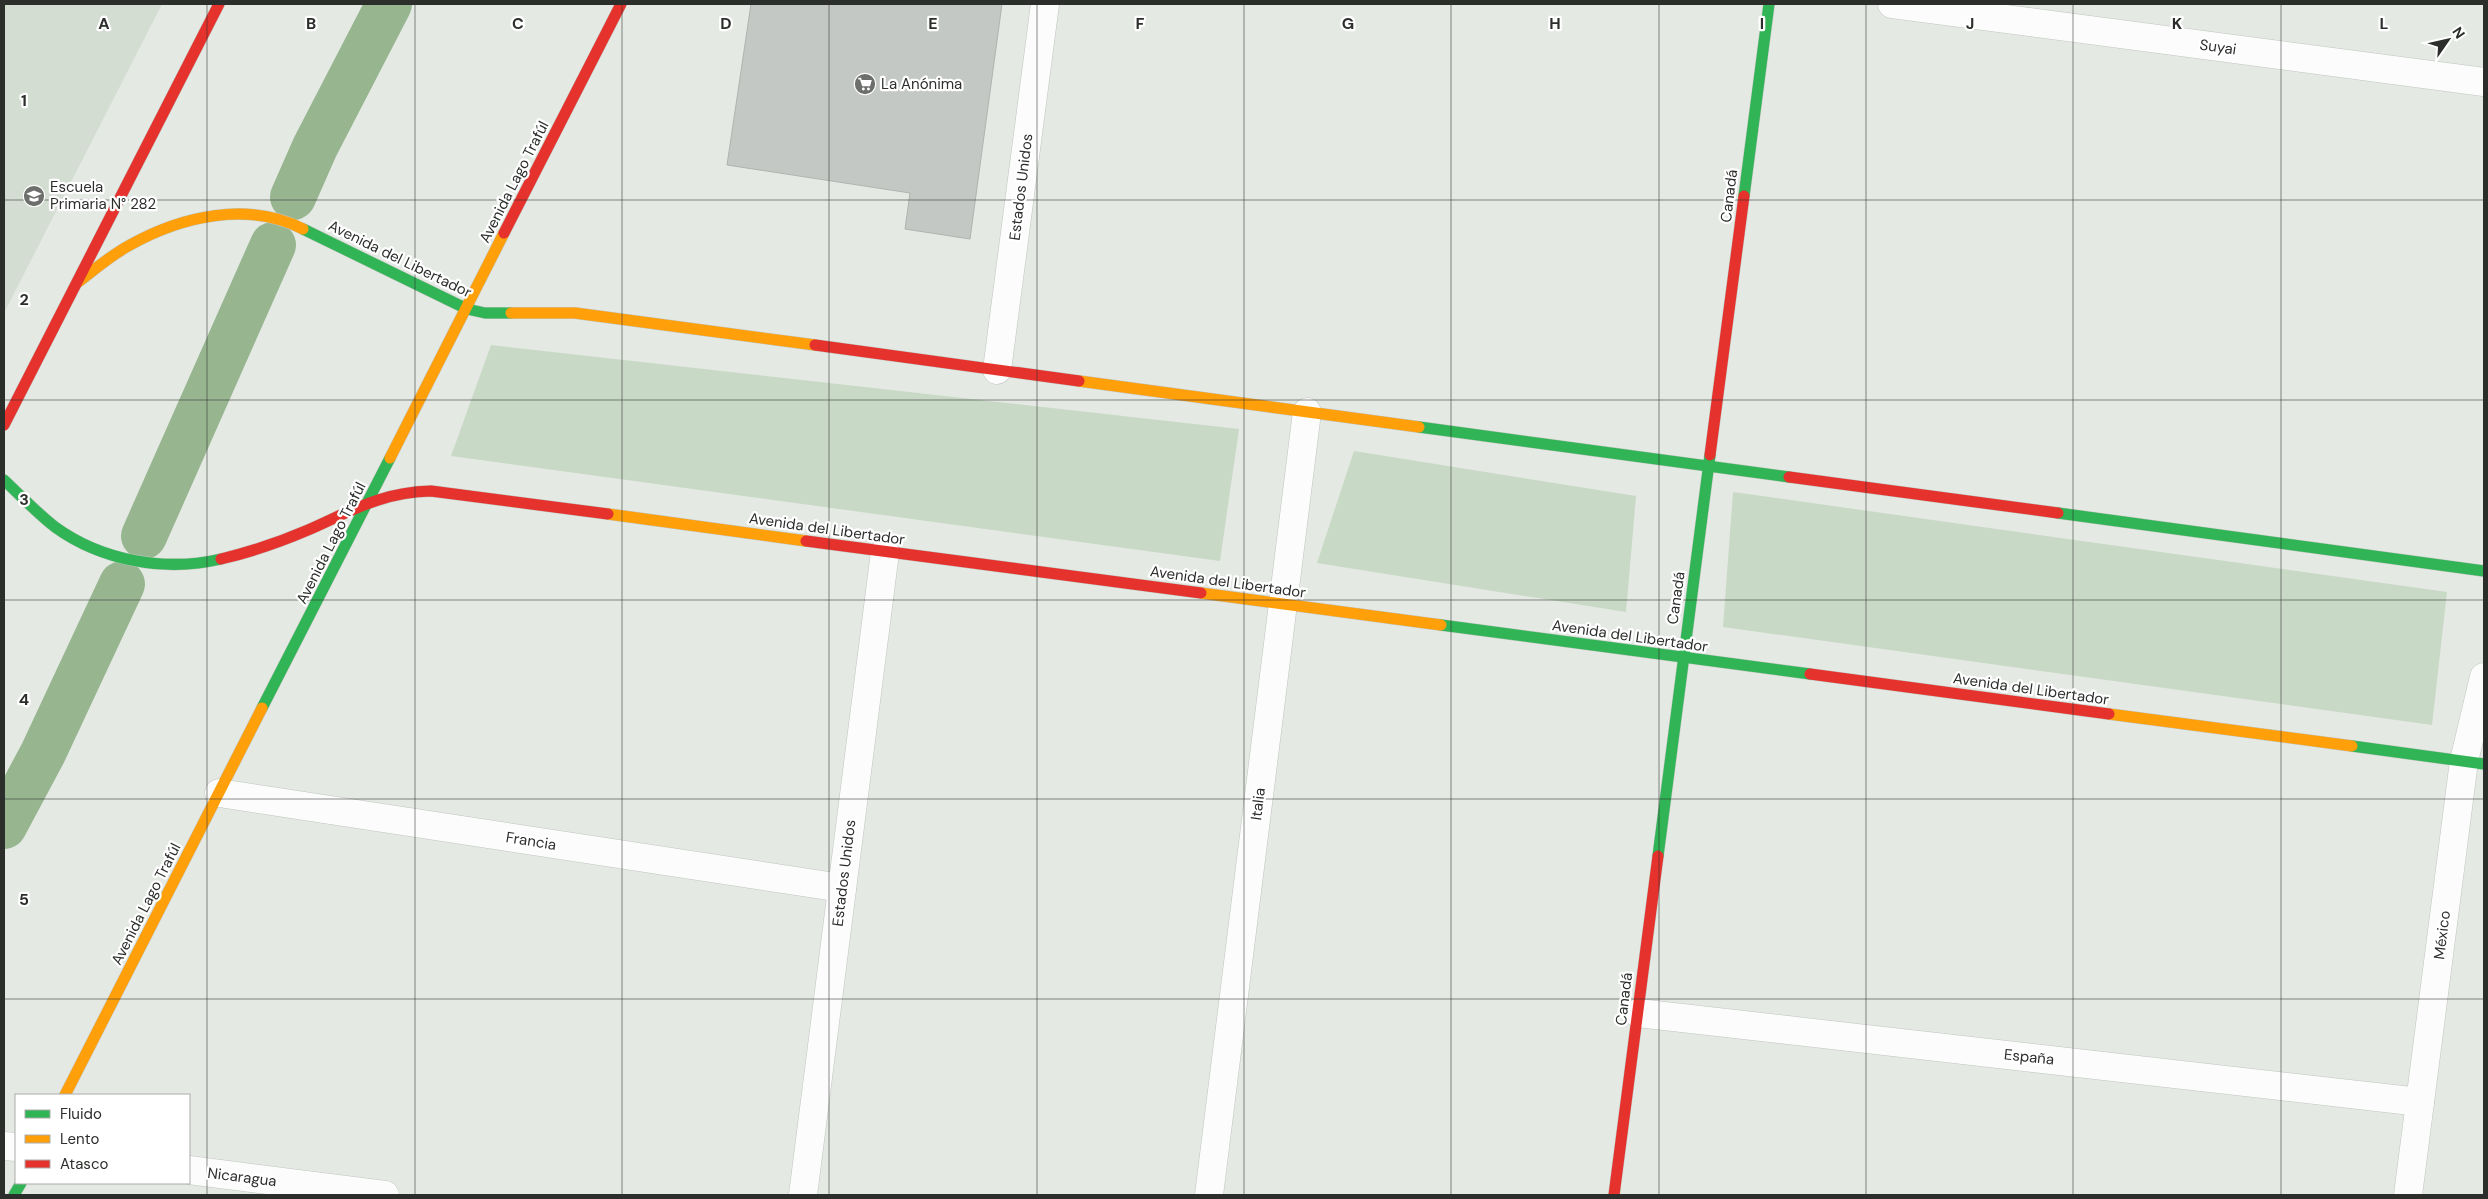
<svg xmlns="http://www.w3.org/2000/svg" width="2488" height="1199" viewBox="0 0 2488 1199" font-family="'DM Sans',sans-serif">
  <rect width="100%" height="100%" fill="#e4e9e3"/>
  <polygon fill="#d3ddd2" points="4,4 162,4 4,313"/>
  <g fill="#c8dac5">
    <polygon points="491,345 1239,429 1220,561 451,456"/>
    <polygon points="1354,451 1636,496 1626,612 1317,563"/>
    <polygon points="1733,492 2447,592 2432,725 1723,627"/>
  </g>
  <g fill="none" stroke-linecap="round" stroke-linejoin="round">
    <g stroke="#97b690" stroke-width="46">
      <polyline points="293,197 315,147 389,4"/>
      <polyline points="144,536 273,245"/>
      <polyline points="4,826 43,753 122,584"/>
    </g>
  </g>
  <polygon fill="#c4c8c4" stroke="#b0b4b0" points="751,4 1002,4 970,239 905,229 910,193 727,165"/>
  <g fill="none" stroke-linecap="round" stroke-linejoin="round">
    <g stroke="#c1c5c0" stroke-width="29">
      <g id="street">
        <polyline points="1892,4 2484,82"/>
        <polyline points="997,370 1045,4"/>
        <polyline points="219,793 842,888"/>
        <polyline points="1638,1013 2420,1102"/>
        <polyline points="4,1146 16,1147"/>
        <polyline points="189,1170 385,1195"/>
        <polyline points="803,1195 885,552"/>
        <polyline points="1209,1195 1307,412"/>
        <polyline points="2408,1195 2464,761 2484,677"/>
      </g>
    </g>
    <g stroke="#c1c5c0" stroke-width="12">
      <g id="fast">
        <polyline points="1744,196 1769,4"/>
        <polyline points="303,229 467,309 485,313 511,313"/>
        <polyline points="1419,427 1789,477"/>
        <path d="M4 480C21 496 37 513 55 527 102 561 165 572 221 559"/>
        <polyline points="2058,513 2484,571"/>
        <polyline points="1441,625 1810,674"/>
        <polyline points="262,708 390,458"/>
        <polyline points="2352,746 2484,764"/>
        <polyline points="1658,856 1710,455"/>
        <polyline points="14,1195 21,1183"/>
      </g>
    </g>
    <g stroke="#c1c5c0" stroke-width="12">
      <g id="slow">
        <path d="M77 283C94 270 111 255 130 245 182 216 248 201 303 229"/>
        <polyline points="511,313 575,313 815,345"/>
        <polyline points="1079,381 1419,427"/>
        <polyline points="390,458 504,233"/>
        <polyline points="608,514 806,541"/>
        <polyline points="1201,593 1441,625"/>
        <polyline points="2109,714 2352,746"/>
        <polyline points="65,1095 262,708"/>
      </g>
    </g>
    <g stroke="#c1c5c0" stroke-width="12">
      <g id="jam">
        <polyline points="504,233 621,4"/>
        <polyline points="815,345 1079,381"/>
        <polyline points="4,425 219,4"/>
        <polyline points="1710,455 1744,196"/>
        <polyline points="1789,477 2058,513"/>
        <polyline points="806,541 1201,593"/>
        <path d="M221 559C251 552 280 542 308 530 351 511 382 492 431 491L608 514"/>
        <polyline points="1810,674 2109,714"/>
        <polyline points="1614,1195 1658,856"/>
      </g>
    </g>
    <use href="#street" stroke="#fbfcfb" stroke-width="28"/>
    <use href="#fast" stroke="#30b455" stroke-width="11"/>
    <use href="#slow" stroke="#ff9f0a" stroke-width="11"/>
    <use href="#jam" stroke="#e5322d" stroke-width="11"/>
  </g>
  <path fill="none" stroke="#2b2e2b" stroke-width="1" stroke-opacity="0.55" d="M207 4V1195M415 4V1195M622 4V1195M829 4V1195M1037 4V1195M1244 4V1195M1451 4V1195M1659 4V1195M1866 4V1195M2073 4V1195M2281 4V1195M4 200H2484M4 400H2484M4 600H2484M4 799H2484M4 999H2484"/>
  <defs>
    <g id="supermarket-disc" transform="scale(1.125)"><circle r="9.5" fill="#6c6f6b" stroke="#fff"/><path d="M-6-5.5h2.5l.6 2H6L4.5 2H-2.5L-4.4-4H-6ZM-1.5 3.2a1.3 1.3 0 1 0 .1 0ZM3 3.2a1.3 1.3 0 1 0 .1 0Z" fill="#fff"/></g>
    <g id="school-disc" transform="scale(1.125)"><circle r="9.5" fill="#6c6f6b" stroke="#fff"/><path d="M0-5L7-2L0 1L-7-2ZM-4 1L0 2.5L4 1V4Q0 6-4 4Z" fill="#fff"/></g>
  </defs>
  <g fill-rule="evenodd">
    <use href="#supermarket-disc" x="865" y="84"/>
    <use href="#school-disc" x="34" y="196"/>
  </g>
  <g text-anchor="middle" stroke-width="4.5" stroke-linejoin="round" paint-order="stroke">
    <g font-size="15" fill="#2b2e2b" stroke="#fff">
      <text transform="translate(2218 47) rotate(8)" y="5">Suyai</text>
      <text transform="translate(514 182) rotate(-63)" y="5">Avenida Lago Trafúl</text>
      <text transform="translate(1021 187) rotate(-83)" y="5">Estados Unidos</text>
      <text transform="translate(1729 196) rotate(-83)" y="5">Canadá</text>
      <text transform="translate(400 259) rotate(26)" y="5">Avenida del Libertador</text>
      <text transform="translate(827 529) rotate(8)" y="5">Avenida del Libertador</text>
      <text transform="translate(331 543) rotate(-63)" y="5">Avenida Lago Trafúl</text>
      <text transform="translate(1228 582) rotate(8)" y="5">Avenida del Libertador</text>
      <text transform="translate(1676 598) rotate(-82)" y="5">Canadá</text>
      <text transform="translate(1630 636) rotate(8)" y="5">Avenida del Libertador</text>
      <text transform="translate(2031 689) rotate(8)" y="5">Avenida del Libertador</text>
      <text transform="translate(1258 804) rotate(-83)" y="5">Italia</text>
      <text transform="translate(531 841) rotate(9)" y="5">Francia</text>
      <text transform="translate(844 873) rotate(-83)" y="5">Estados Unidos</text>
      <text transform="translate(146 904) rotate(-63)" y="5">Avenida Lago Trafúl</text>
      <text transform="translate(2442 935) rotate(-83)" y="5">México</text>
      <text transform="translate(1624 999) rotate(-83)" y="5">Canadá</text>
      <text transform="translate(2029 1057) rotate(6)" y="5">España</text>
      <text transform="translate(242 1177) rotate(7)" y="5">Nicaragua</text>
    </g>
    <g font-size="15" fill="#2b2e2b" stroke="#fff" text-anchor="start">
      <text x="881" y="89">La Anónima</text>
      <text x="50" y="192">Escuela<tspan x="50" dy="17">Primaria N° 282</tspan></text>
    </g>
  </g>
  <g font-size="16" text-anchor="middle" font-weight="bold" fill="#2b2e2b" stroke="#fff" stroke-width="4.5" stroke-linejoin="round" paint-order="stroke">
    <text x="104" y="29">A</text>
    <text x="311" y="29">B</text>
    <text x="518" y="29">C</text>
    <text x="726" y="29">D</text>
    <text x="933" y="29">E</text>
    <text x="1140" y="29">F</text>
    <text x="1348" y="29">G</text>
    <text x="1555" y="29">H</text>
    <text x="1762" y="29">I</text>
    <text x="1970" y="29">J</text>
    <text x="2177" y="29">K</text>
    <text x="2384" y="29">L</text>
    <text x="24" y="106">1</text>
    <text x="24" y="305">2</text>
    <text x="24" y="505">3</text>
    <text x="24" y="705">4</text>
    <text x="24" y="905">5</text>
  </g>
  <rect width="2488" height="1199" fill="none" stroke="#2b2e2b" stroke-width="10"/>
  <rect x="15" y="1094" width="175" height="90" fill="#ffffff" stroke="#aaabaa"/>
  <rect x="25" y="1110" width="25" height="8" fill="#30b455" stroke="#aaabaa"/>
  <text x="60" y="1119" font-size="15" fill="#2b2e2b">Fluido</text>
  <rect x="25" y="1135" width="25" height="8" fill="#ff9f0a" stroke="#aaabaa"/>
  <text x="60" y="1144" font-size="15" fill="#2b2e2b">Lento</text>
  <rect x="25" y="1160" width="25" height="8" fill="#e5322d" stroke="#aaabaa"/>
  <text x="60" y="1169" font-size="15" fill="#2b2e2b">Atasco</text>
  <g transform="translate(2448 40) rotate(56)" stroke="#ffffff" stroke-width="4" paint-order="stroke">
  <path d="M0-4L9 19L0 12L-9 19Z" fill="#2b2e2b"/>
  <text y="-8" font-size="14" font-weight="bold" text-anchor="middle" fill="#2b2e2b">N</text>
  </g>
</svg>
